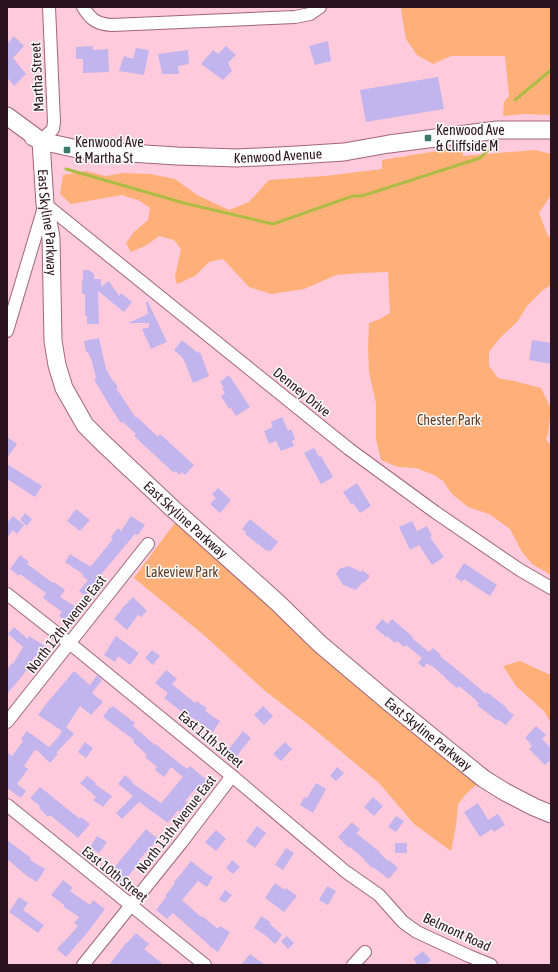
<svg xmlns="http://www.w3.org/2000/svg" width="558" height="972" viewBox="0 0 558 972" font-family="'Asap Condensed',sans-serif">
  <rect width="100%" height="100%" fill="#ffcadc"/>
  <g fill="#feb078">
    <polygon points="402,7 551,7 551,115 525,114 503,116 504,102 509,96 505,56 451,56 433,64 417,55 406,39 401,10"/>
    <polygon points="462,147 463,156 535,150 551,154 551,195 539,213 547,234 551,239 551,285 543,290 527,306 517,322 500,338 489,352 489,366 498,378 514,381 541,388 551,409 548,434 546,440 551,445 551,575 532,564 522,552 510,529 489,514 468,507 452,494 443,481 434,475 416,468 398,467 381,460 376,439 376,403 369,372 368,348 369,323 380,319 390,313 388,272 361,273 336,275 304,289 271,294 249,287 223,259 209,262 195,276 177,284 175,277 181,249 174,240 159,236 147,245 131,252 126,243 134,232 148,220 150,208 140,201 122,195 71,204 60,194 63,175 86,171 106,176 123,173 150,174 175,179 197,195 229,210 249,202 269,180 325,176 382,169 382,160"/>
    <polygon points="177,520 478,783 466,794 458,804 456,826 451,851 414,824 379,783 309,725 264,690 205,636 134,578"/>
    <polygon points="520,661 548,674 551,674 551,723 544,711 516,686 503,666"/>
  </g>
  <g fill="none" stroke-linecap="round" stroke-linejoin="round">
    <g stroke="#aebc46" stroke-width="3">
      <polyline points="515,100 551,70"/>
      <polyline points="66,169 184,203 273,224 353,196 362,196 480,158 488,150"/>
    </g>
  </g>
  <g fill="#c2b4ed">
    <polygon points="14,36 24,46 13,58 26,74 14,86 7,77 7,44"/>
    <polygon points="328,41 331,61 315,65 309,46"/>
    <polygon points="93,46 93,50 108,49 109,72 83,73 83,59 76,59 76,47"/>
    <polygon points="226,46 236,55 228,63 232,71 223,80 201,64 213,50 218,54"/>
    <polygon points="136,48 149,50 144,75 119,71 124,56 133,59"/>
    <polygon points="188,50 189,64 178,66 179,74 162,74 158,54"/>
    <polygon points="438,77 444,109 366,122 360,90"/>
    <polygon points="83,270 89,270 94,274 94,279 101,279 101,287 109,281 119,296 121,293 132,302 124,312 98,291 99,324 87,324 87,316 85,316 85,294 82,294 82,281 83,281"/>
    <polygon points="146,302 148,302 167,342 151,349 142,329 149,327 149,323 128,323 148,314"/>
    <polygon points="99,338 106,369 113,381 114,381 118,387 116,388 136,418 137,417 158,437 160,434 194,465 185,475 182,472 179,475 176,471 174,473 161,461 134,436 136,434 123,422 121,423 111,408 94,379 96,378 91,358 90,358 88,352 86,352 84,341"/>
    <polygon points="182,340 198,353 200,352 209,376 193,383 183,358 174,350"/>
    <polygon points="532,340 551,343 551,364 529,360"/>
    <polygon points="229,375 250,407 236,416 230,407 229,409 221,396 225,393 222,389 224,388 220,382"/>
    <polygon points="282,417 288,431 291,429 295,439 292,441 294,446 281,451 276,441 269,444 264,431 273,427 271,422"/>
    <polygon points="7,437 17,444 7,458"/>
    <polygon points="314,448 319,457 321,456 333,477 321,484 304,453"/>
    <polygon points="7,464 42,486 35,497 7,479"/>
    <polygon points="357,483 371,506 360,513 353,503 351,504 343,492"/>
    <polygon points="218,488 231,500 220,513 210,504 216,498 212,494"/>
    <polygon points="76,509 90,520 80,531 67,521"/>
    <polygon points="25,513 32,519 27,526 20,520"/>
    <polygon points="13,516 24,525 17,534 13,530 7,538 7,523"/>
    <polygon points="131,516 145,525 138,535 135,534 104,571 85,596 79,591 88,580 82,576 83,574 65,562 70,554 89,566 90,565 91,566 113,539 111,537 118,528 121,531"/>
    <polygon points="250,519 278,542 270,552 269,550 267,551 245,534 246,532 242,529"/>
    <polygon points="412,521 417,531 427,526 432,536 430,537 444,557 432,565 419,545 410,550 399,527"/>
    <polygon points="20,555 29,562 27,564 53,583 54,582 65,590 60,597 79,609 70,623 59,616 62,612 43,598 46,593 20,574 19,576 10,569"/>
    <polygon points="464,563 497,585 490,596 464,579 462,582 455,577"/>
    <polygon points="349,566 361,572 362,570 370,576 364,583 363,582 356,590 343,585 336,574 339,569"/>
    <polygon points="133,597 147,611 141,617 138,615 127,630 114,619 123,607"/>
    <polygon points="382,619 388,624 392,619 413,637 412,638 429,652 433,648 441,655 440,656 466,677 486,694 487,692 507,708 506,709 514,715 506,725 497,719 496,720 477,705 479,703 476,701 476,700 459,686 457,688 445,678 445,677 431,665 430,666 427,663 424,668 418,663 422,658 406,645 404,647 397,641 395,643 387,636 386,637 375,628"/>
    <polygon points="14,627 28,639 29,636 45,646 39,658 35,656 23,675 7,694 7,669 12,663 13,664 23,647 8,634"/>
    <polygon points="116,636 139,653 130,665 118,656 115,662 104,655"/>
    <polygon points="152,650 160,656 153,665 145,658"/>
    <polygon points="166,670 177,679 172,684 195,703 196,701 207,708 205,711 220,721 213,732 196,720 182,712 164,698 168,693 155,683"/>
    <polygon points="74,671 90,685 97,675 102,680 92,693 103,702 91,715 80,706 65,729 66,727 74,734 56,753 58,754 50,763 37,750 36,751 35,750 24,766 28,769 17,784 26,791 21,798 7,788 7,752 12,756 23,741 21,739 27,731 49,747 59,736 62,731 38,715 46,704"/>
    <polygon points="113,706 135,723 133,726 155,745 156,744 164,751 187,769 190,766 208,781 199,791 196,788 185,801 187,802 180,812 178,810 168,823 139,802 122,819 116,813 133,796 118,784 125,775 133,782 132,783 161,803 183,777 171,767 164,777 155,770 157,767 145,757 147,755 133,742 134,740 103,717 110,707 112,708"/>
    <polygon points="263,706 273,716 264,725 254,715"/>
    <polygon points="536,726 546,735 542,739 551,748 551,759 545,765 529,749 532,746 530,744 530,743 525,738"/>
    <polygon points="243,731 251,738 236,757 228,750"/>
    <polygon points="85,742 93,748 86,758 78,752"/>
    <polygon points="285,742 292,749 281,761 273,754"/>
    <polygon points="337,767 344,773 336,781 330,776"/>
    <polygon points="87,776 96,783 95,784 112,796 103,807 93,800 96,797 80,783"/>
    <polygon points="316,783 326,789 313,813 300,805 304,797 307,798"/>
    <polygon points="40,787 80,819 81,817 90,824 78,838 50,815 48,817 39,808 40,806 30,798"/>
    <polygon points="373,797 383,806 374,816 364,807"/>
    <polygon points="478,803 488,820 498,814 505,825 494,832 492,829 480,837 464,812"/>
    <polygon points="396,816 404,821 396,832 388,827"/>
    <polygon points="352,822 360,830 356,833 380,852 379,852 388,861 389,860 398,868 389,879 373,867 372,868 364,860 364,859 350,847 349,848 338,837"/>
    <polygon points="257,826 266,833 255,848 246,841"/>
    <polygon points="146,829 158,839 139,860 140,861 123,883 110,874 122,858"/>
    <polygon points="216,830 226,839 216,851 205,842"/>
    <polygon points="97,836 107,842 99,853 90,847"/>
    <polygon points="7,840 31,858 30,860 45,869 37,882 27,876 7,859"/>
    <rect x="395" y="843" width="12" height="10"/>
    <polygon points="286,848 294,853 283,870 275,865"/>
    <polygon points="232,860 240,867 233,874 226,868"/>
    <polygon points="191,861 206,873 213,877 207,887 198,881 182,900 201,917 202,916 218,929 220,926 230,932 218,952 209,946 209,945 173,913 167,919 156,910 166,897 165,896 175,883 174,882 184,870"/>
    <polygon points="63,880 73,888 70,891 90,905 93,900 105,909 87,933 66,957 57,949 64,941 64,942 78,926 74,923 79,917 64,907 64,905 51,895"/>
    <polygon points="275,883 285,890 286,888 297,896 284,912 265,898"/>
    <polygon points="327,886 336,891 328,905 319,900"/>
    <polygon points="225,890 232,895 225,903 219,899"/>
    <polygon points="19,897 28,903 23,910 44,925 38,933 9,912"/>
    <polygon points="261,916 270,922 270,924 282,935 275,944 265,935 254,928"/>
    <polygon points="136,933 149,944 144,949 164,965 109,965 126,943 127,943"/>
    <polygon points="287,936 294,943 288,949 281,941"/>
    <polygon points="423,951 431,960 425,965 418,965 413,959"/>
    <polygon points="250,954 265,965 241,965"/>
  </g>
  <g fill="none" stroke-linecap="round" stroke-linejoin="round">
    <g stroke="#a0657b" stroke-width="14">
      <g id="street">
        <path d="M83 7C91 20 97 24 112 25L295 17 310 14 320 7"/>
        <polyline points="41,141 53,129 54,122 49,7"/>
        <polyline points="7,331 45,204 349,449 435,512 520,570 551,588"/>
        <polyline points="7,594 78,650 232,776 346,872 379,895 403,922 417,932 469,956 491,965"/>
        <polyline points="7,722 148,544"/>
        <polyline points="7,805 205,965"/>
        <polyline points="83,965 181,843 232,776"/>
        <polyline points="353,965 365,952"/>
      </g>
    </g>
    <g stroke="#a0657b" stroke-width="19">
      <g id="secondary">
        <path id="s1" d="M7 116 41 141 45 204 51 238 53 341 57 365 64 388 85 425 103 443 172 508 277 602 320 644 390 703 484 779 505 792 534 807 551 814"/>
        <path id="s2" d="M33 137 41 141 82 150 177 156 237 158 297 155 344 152 389 144 497 130H551"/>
      </g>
    </g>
    <use href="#street" stroke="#fff" stroke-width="12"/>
    <use href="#secondary" stroke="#fff" stroke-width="17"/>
  </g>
  <g fill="#397a6b" stroke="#fcfcfc" stroke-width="1.5">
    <rect x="424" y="134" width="8" height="8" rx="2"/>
    <rect x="63" y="146" width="8" height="8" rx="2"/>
  </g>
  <g text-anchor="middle" stroke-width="3" stroke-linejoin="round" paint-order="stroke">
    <g font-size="14" fill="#2b141d" stroke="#fcfcfc">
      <text transform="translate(37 77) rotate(-93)" y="5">Martha Street</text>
      <text dy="5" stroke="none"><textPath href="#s2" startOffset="247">Kenwood Avenue</textPath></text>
      <text dy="5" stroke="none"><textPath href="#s1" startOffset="124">East Skyline Parkway</textPath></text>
      <text transform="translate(302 392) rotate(39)" y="5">Denney Drive</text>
      <text dy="5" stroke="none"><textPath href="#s1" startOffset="472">East Skyline Parkway</textPath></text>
      <text transform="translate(66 624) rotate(-52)" y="5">North 12th Avenue East</text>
      <text dy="5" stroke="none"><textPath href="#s1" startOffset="796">East Skyline Parkway</textPath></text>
      <text transform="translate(211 739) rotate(40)" y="5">East 11th Street</text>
      <text transform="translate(176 824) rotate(-52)" y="5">North 13th Avenue East</text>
      <text transform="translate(115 874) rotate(39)" y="5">East 10th Street</text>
      <text transform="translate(457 932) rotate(25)" y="5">Belmont Road</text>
    </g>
    <g font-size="14" fill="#2b141d" stroke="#fcfcfc" text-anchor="start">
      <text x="436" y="135">Kenwood Ave<tspan x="436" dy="16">&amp; Cliffside M</tspan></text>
      <text x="75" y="147">Kenwood Ave<tspan x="75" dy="16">&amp; Martha St</tspan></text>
    </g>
    <g font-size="14" fill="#653e21" stroke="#fcfcfc">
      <text x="449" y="425">Chester Park</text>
      <text x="182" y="577">Lakeview Park</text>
    </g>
  </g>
  <rect width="558" height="972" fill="none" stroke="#2b141d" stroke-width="16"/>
</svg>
